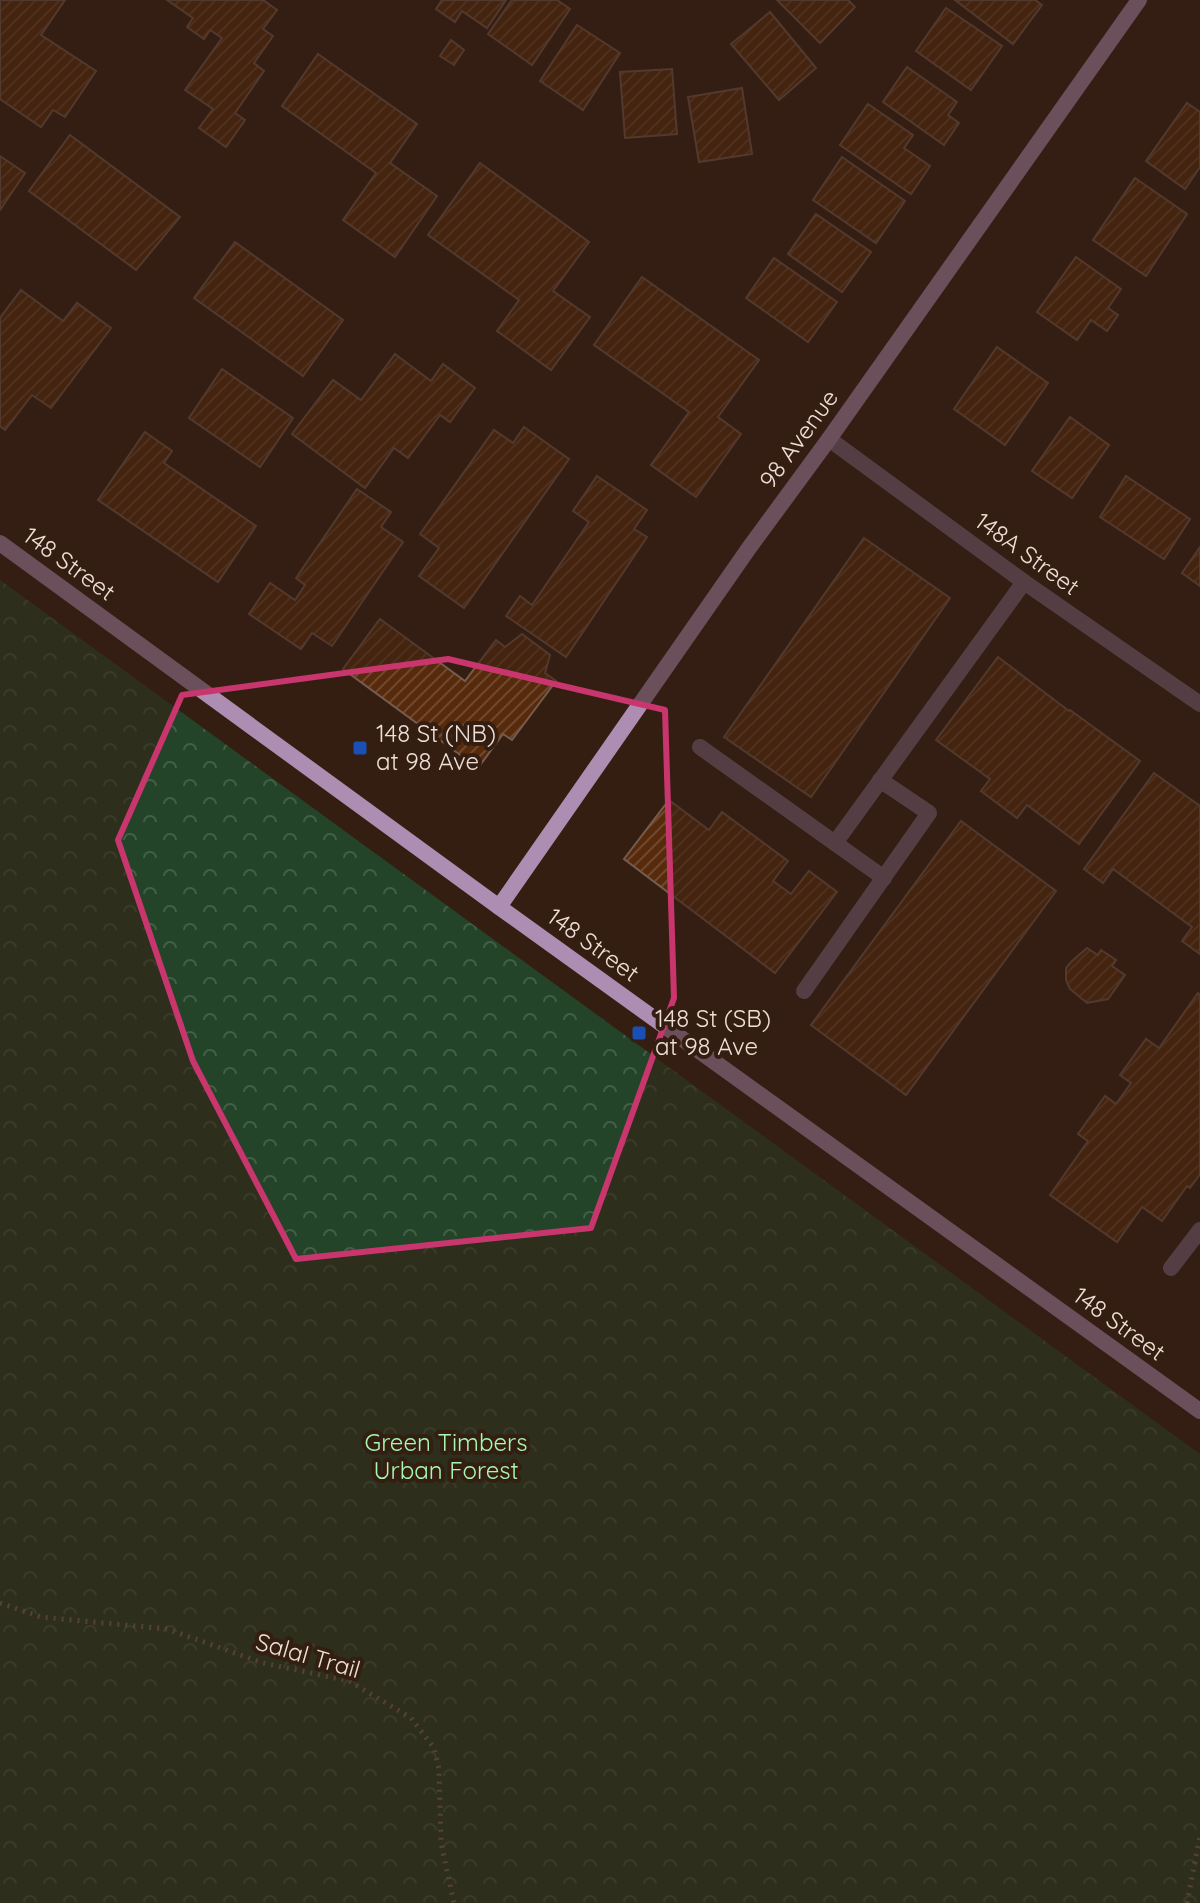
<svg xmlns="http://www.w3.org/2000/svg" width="1200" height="1903" viewBox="0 0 1200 1903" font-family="Quicksand,sans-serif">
  <defs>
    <pattern id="park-crowns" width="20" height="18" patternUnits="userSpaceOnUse" patternTransform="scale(2)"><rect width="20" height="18" fill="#244429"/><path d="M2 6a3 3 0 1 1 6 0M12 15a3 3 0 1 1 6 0" fill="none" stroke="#445f47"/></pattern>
    <pattern id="building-hatch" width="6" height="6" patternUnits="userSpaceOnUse" patternTransform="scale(2)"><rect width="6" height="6" fill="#572a0c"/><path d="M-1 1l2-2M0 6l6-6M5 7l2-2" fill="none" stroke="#6f482f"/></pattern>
  </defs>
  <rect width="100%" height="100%" fill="#341e12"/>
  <polygon fill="url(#park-crowns)" points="0,580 1200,1454 1200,1903 0,1903"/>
  <g fill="url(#building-hatch)" stroke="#765c4e" stroke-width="2">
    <polygon points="0,0 65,0 41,35 96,71 65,117 53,110 41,127 0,99"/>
    <polygon points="167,0 263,0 277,10 263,29 273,36 254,63 264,71 235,113 245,120 226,147 199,128 213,109 185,90 222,38 210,30 204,39 187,27 193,18"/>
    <polygon points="442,0 506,0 487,28 462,11 455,22 436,9"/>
    <polygon points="512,0 557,0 570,9 532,65 488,34"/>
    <polygon points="777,0 848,0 855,7 820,43"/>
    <polygon points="955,0 1035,0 1042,5 1013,44"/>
    <polygon points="946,8 1002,46 971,90 916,51"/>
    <polygon points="770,12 816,68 779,100 731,44"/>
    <polygon points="577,25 620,53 583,110 540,81"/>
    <polygon points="451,40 464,50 454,65 440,56"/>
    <polygon points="318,54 417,124 390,163 437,196 395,257 343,220 376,173 282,106"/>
    <polygon points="907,67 957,102 948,115 959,123 944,145 883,102"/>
    <polygon points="672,69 677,134 625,138 620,72"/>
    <polygon points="742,88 752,154 699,162 688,97"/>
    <polygon points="1187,103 1200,112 1200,167 1185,189 1146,161"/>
    <polygon points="868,104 913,135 904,148 930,166 911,194 840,145"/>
    <polygon points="70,135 180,217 136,270 29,191"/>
    <polygon points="0,156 25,173 0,210"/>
    <polygon points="842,157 905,201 876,243 813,200"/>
    <polygon points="480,163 589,242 553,291 590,317 551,370 497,331 519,300 428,235"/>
    <polygon points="1135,178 1187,214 1146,276 1093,240"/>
    <polygon points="816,214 871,252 842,292 788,254"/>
    <polygon points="235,242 343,320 303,376 194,298"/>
    <polygon points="1076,257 1121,289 1108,308 1118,315 1107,331 1091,320 1077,340 1037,312"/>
    <polygon points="774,258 837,302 808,342 746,298"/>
    <polygon points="642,277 759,360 718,417 741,434 696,497 651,465 689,412 594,345"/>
    <polygon points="21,290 63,321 77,303 111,328 51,408 32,395 5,430 0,426 0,318"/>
    <polygon points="997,347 1048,383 1005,445 954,409"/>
    <polygon points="395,354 431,381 443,364 475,388 450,422 440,415 408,458 394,448 365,488 292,434 333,380 361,400"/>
    <polygon points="222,369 293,418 260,467 189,418"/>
    <polygon points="1070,417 1109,445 1072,498 1032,471"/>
    <polygon points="524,427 569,459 464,608 419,576 439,548 420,534 494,430 513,443"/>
    <polygon points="145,432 172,451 164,463 256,526 218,582 98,500"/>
    <polygon points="597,476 647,510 634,529 647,537 566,657 506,616 520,596 532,605 589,522 573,511"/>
    <polygon points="1126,476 1190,519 1164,559 1100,517"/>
    <polygon points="357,489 391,512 381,527 403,542 332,646 312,633 301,649 249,614 270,583 295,600 305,585 296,578"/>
    <polygon points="864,538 950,598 811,797 724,737"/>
    <polygon points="1200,547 1200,586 1182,573"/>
    <polygon points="380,619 465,681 496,640 505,647 522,634 550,655 545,673 556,681 512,740 503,734 478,768 343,669"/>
    <polygon points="998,657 1069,711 1070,710 1140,761 1079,844 1027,805 1017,818 981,791 990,779 936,740"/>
    <polygon points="1154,773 1200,806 1200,954 1182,941 1192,927 1113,869 1103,883 1084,869"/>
    <polygon points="669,800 709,830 722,812 788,861 773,881 791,894 809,871 837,892 775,973 624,859"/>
    <polygon points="961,821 1056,891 906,1095 811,1025"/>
    <polygon points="1087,948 1098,955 1101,950 1116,960 1112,966 1125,975 1108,999 1087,1003 1070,989 1066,980 1066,968 1071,962"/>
    <polygon points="1198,993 1200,995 1200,1174 1190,1188 1187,1186 1162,1221 1142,1207 1117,1242 1050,1195 1088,1141 1078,1134 1105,1096 1116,1104 1131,1083 1120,1075 1146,1039 1159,1048"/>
  </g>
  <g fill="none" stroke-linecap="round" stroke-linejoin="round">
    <g stroke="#806d62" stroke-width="5" stroke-dasharray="2 6" stroke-linecap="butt">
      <polyline points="0,1603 41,1617 167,1629 263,1663 349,1681 411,1718 434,1748 439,1769 441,1843 454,1903"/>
      <polyline points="1187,1903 1200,1836"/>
    </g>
    <g stroke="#7c677e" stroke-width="16">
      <polyline points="700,747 884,878"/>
      <polyline points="835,843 1024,582"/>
      <polyline points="804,991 929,813 880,780"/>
      <polyline points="1171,1268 1200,1230"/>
    </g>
    <polyline stroke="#7c677e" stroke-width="16" points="829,439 1024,582 1200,704"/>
    <g stroke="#ae8db2" stroke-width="16">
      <polyline points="0,543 499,907 1200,1411"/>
      <polyline points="499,907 749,548 829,439 1139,0"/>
    </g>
  </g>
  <path d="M0 0H1200V1903H0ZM448 659 665 710 674 998 591 1228 296 1259 193 1061 118 840 182 695Z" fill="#341e12" fill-opacity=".55" fill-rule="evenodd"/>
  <path fill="none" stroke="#c9366e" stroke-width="6" stroke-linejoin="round" d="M448 659 665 710 674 998 591 1228 296 1259 193 1061 118 840 182 695Z"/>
  <g fill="#1a4fb4" stroke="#341e12" stroke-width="3">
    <rect x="352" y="740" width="16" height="16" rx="4"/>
    <rect x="631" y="1025" width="16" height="16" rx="4"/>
  </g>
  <g text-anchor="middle" stroke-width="8" stroke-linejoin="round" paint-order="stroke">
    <g font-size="24" fill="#eedfd7" stroke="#341e12">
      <text transform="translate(799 439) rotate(-54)" y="8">98 Avenue</text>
      <text transform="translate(1027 554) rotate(36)" y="8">148A Street</text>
      <text transform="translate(69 564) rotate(36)" y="8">148 Street</text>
      <text transform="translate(593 945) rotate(36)" y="8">148 Street</text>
      <text transform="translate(1119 1324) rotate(36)" y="8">148 Street</text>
      <text transform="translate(308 1656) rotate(16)" y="8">Salal Trail</text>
    </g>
    <g font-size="24" fill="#eedfd7" stroke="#341e12" text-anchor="start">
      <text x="376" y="742">148 St (NB)<tspan x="376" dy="28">at 98 Ave</tspan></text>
      <text x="655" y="1027">148 St (SB)<tspan x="655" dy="28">at 98 Ave</tspan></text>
    </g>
    <g font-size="24" fill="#a5f8b0" stroke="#341e12">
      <text x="446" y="1451">Green Timbers<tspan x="446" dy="28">Urban Forest</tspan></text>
    </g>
  </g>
</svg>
